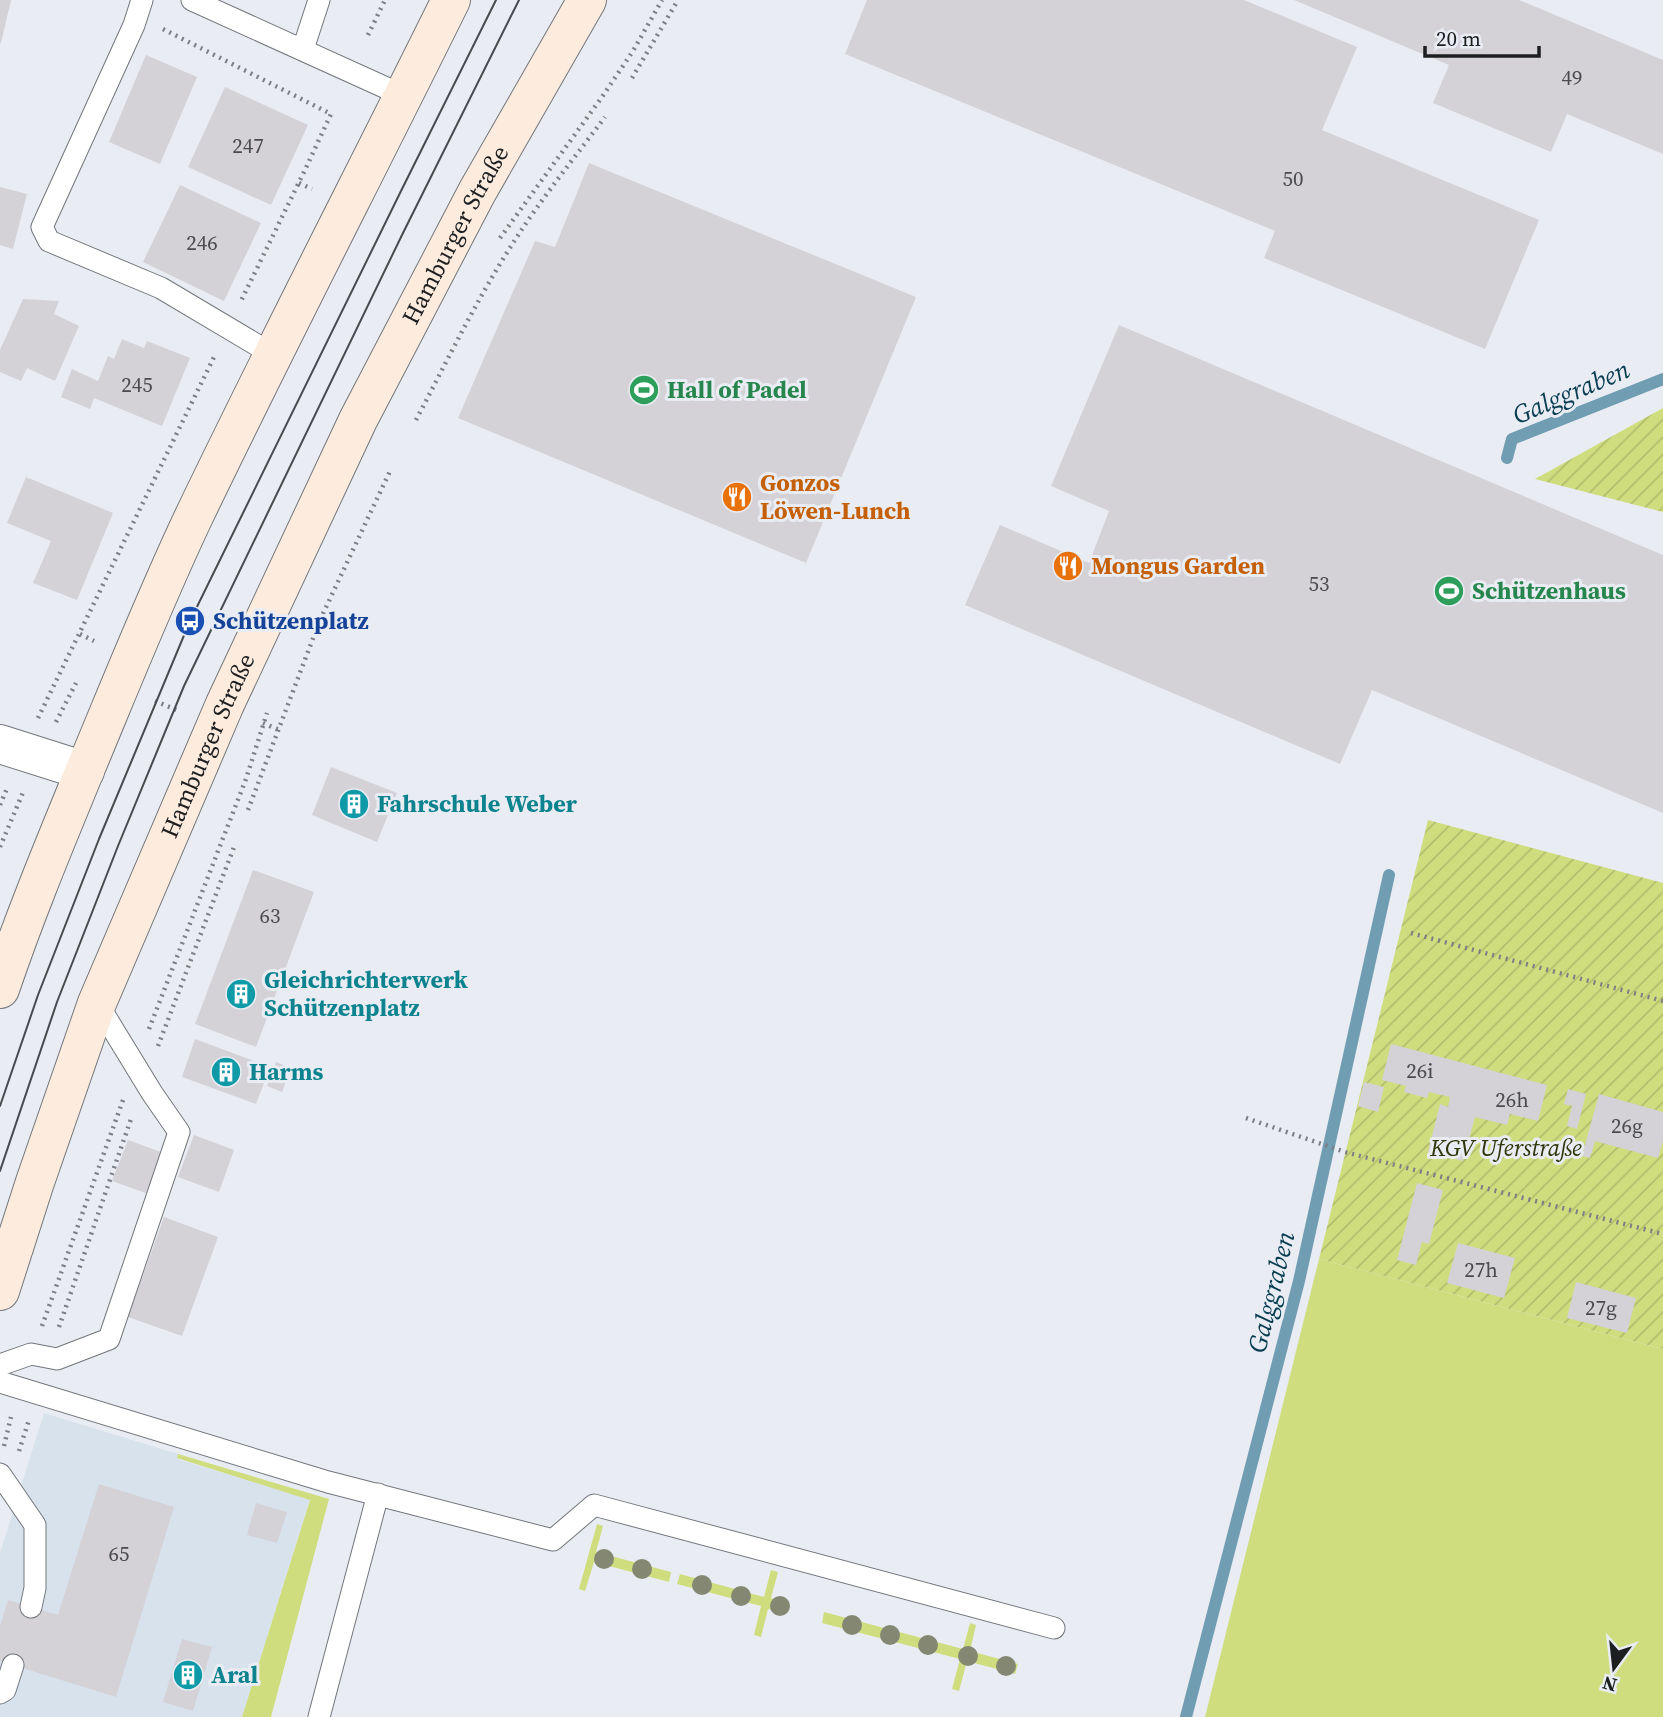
<svg xmlns="http://www.w3.org/2000/svg" width="1663" height="1717" viewBox="0 0 1663 1717" font-family="'Source Serif 4',serif">
  <defs>
    <pattern id="garden-furrows" width="10" height="10" patternUnits="userSpaceOnUse" patternTransform="scale(1.75)"><rect width="10" height="10" fill="#d0dd7e"/><path d="M-1 1l2-2M0 10L10 0M9 11l2-2" fill="none" stroke="#b2bd6d"/></pattern>
  </defs>
  <rect width="100%" height="100%" fill="#e9edf3"/>
  <polygon fill="#d8e2ed" points="44,1413 178,1454 177,1459 310,1499 242,1717 0,1717 0,1553"/>
  <g fill="#d0dd7e">
    <polygon points="1319,1259 1663,1349 1663,1717 1205,1717"/>
    <polygon points="178,1454 329,1499 271,1717 242,1717 310,1500 177,1458"/>
    <polygon points="597,1524 603,1526 596,1552 671,1572 669,1582 594,1562 585,1591 579,1589"/>
    <polygon points="771,1570 778,1572 771,1598 790,1604 787,1613 768,1609 761,1637 754,1635 761,1606 677,1584 680,1574 764,1597"/>
    <polygon points="824,1612 963,1649 970,1623 976,1625 970,1651 1018,1664 1015,1674 967,1661 959,1691 952,1689 960,1659 822,1623"/>
  </g>
  <g fill="url(#garden-furrows)">
    <polygon points="1663,408 1663,512 1535,479"/>
    <polygon points="1428,820 1663,883 1663,1349 1319,1259"/>
  </g>
  <g fill="none" stroke-linecap="round" stroke-linejoin="round">
    <g stroke="#719db3" stroke-width="12">
      <polyline points="1507,458 1512,439 1663,379"/>
      <polyline points="1186,1717 1299,1281 1389,875"/>
    </g>
  </g>
  <g fill="#d4d1d7">
    <polygon points="0,0 11,0 1,43 0,43"/>
    <polygon points="867,0 1244,0 1357,47 1322,130 1539,220 1485,349 1264,258 1275,231 845,54"/>
    <polygon points="1294,0 1519,0 1663,60 1663,154 1567,114 1551,152 1433,103 1449,65"/>
    <polygon points="146,55 197,77 160,164 109,142"/>
    <polygon points="225,87 308,125 271,205 188,167"/>
    <polygon points="589,163 916,297 806,563 458,418 535,241 555,247"/>
    <polygon points="180,185 261,223 224,301 143,262"/>
    <polygon points="0,187 27,194 13,249 0,245"/>
    <polygon points="23,299 59,301 54,314 79,326 55,381 27,368 21,381 0,372 0,350"/>
    <polygon points="1119,325 1663,555 1663,813 1372,690 1340,764 965,605 1000,525 1089,563 1109,511 1051,486"/>
    <polygon points="122,339 144,348 147,341 190,358 162,426 94,398 90,409 61,397 72,369 98,381 108,356 114,359"/>
    <polygon points="26,477 113,513 77,600 33,583 51,541 7,523"/>
    <polygon points="331,767 397,793 377,842 312,815"/>
    <polygon points="253,870 314,892 256,1047 195,1024"/>
    <polygon points="195,1039 270,1067 256,1104 182,1077"/>
    <polygon points="1391,1044 1547,1085 1538,1121 1510,1114 1507,1125 1475,1117 1463,1161 1428,1152 1440,1104 1448,1107 1450,1097 1429,1092 1427,1098 1404,1092 1406,1086 1382,1080"/>
    <polygon points="276,1062 291,1068 282,1092 267,1086"/>
    <polygon points="1364,1082 1384,1087 1378,1112 1358,1106"/>
    <polygon points="1568,1089 1586,1094 1577,1129 1567,1126 1572,1106 1564,1104"/>
    <polygon points="1599,1094 1663,1112 1663,1140 1658,1158 1595,1141 1590,1158 1582,1156"/>
    <polygon points="194,1135 234,1150 219,1192 178,1177"/>
    <polygon points="128,1140 169,1155 154,1196 112,1181"/>
    <polygon points="1417,1183 1443,1190 1429,1244 1422,1242 1416,1265 1397,1260"/>
    <polygon points="164,1217 218,1237 182,1336 128,1317"/>
    <polygon points="1458,1243 1515,1258 1504,1298 1447,1283"/>
    <polygon points="1576,1282 1636,1298 1627,1333 1567,1318"/>
    <polygon points="99,1484 174,1507 116,1697 0,1661 0,1626 8,1600 58,1615"/>
    <polygon points="256,1503 287,1512 277,1543 247,1535"/>
    <polygon points="182,1639 212,1647 193,1711 163,1702"/>
  </g>
  <g fill="none" stroke-linecap="round" stroke-linejoin="round">
    <g stroke="#72767b" stroke-width="23">
      <g id="lane">
        <polyline points="142,0 134,25 42,227 49,241 161,288 272,354"/>
        <polyline points="192,0 404,96"/>
        <polyline points="303,49 319,0"/>
        <polyline points="0,1365 31,1354 57,1359 109,1339 179,1132 152,1093 97,1003"/>
        <polyline points="0,1382 328,1482 553,1540 594,1505 1054,1628"/>
        <polyline points="0,1474 35,1525 35,1588 31,1607"/>
        <polyline points="0,1693 5,1690 13,1665"/>
        <polyline points="319,1717 378,1494"/>
      </g>
    </g>
    <g stroke="#72767b" stroke-width="40">
      <polyline id="street" points="0,744 85,771"/>
    </g>
    <g stroke="#72767b" stroke-width="40">
      <g id="secondary">
        <path d="M0 989C25 915 55 843 85 770 121 684 155 598 195 514 278 341 366 172 451 0"/>
        <path id="s1" d="M0 1291 35 1182 97 1003 225 704 358 420 477 192 587 0"/>
      </g>
    </g>
    <g stroke="#7c7f83" stroke-width="4.5" stroke-dasharray="2 5" stroke-linecap="butt">
      <polyline points="163,29 331,114 304,172 240,303"/>
      <polyline points="368,35 385,0"/>
      <polyline points="632,78 678,0"/>
      <polyline points="299,183 312,189"/>
      <polyline points="500,238 602,97 633,51 662,0"/>
      <path d="M416 420C446 363 474 305 508 251 537 204 572 161 605 117"/>
      <polyline points="80,634 94,641"/>
      <polyline points="155,701 179,711"/>
      <polyline points="38,718 215,355"/>
      <polyline points="56,722 76,683"/>
      <polyline points="263,723 279,730"/>
      <polyline points="0,805 8,786"/>
      <polyline points="248,810 320,620 391,469"/>
      <polyline points="0,847 24,790"/>
      <polyline points="1411,933 1663,1001"/>
      <polyline points="149,1029 246,779 267,713"/>
      <polyline points="158,1046 234,847"/>
      <polyline points="1246,1118 1345,1152 1663,1234"/>
      <polyline points="42,1326 123,1100"/>
      <polyline points="59,1327 131,1119"/>
      <polyline points="4,1446 11,1417"/>
      <polyline points="19,1451 29,1420"/>
    </g>
    <use href="#lane" stroke="#fff" stroke-width="21"/>
    <use href="#street" stroke="#fff" stroke-width="38"/>
    <use href="#secondary" stroke="#fdecde" stroke-width="38"/>
    <g stroke="#484b4e" stroke-width="2">
      <polyline points="0,1106 38,995 99,839 190,621 401,191 496,0"/>
      <polyline points="0,1171 57,1002 118,846 184,686 402,235 519,0"/>
    </g>
  </g>
  <g fill="#848873">
    <circle cx="604" cy="1559" r="10"/>
    <circle cx="642" cy="1569" r="10"/>
    <circle cx="702" cy="1585" r="10"/>
    <circle cx="741" cy="1596" r="10"/>
    <circle cx="780" cy="1606" r="10"/>
    <circle cx="852" cy="1625" r="10"/>
    <circle cx="890" cy="1635" r="10"/>
    <circle cx="928" cy="1645" r="10"/>
    <circle cx="968" cy="1656" r="10"/>
    <circle cx="1006" cy="1666" r="10"/>
  </g>
  <defs>
    <g id="stadium-disc" transform="scale(1.575)"><circle r="9.5" fill="#2e9e5b" stroke="#e9edf3"/><path d="M0-5a6.5 5 0 1 0 0 10a6.5 5 0 1 0 0-10ZM-3.5-1.8h7v3.6h-7Z" fill="#fff"/></g>
    <g id="restaurant-disc" transform="scale(1.575)"><circle r="9.5" fill="#e8710a" stroke="#e9edf3"/><path d="M-5-6h1v4h1v-4h1v4h1v-4h1v5L-1.5 .5V6h-2V.5L-5-1ZM5-6V6H3V1.5H1.5Q1.5-4 5-6Z" fill="#fff"/></g>
    <g id="bus-disc" transform="scale(1.575)"><circle r="9.5" fill="#1a4fb4" stroke="#e9edf3"/><path d="M-5-6H5V4H4V6H2V4H-2V6H-4V4H-5ZM-3.5-4V0h7V-4ZM-3.5 1.2v1.5H-2V1.2ZM2 1.2v1.5H3.5V1.2Z" fill="#fff"/></g>
    <g id="building-disc" transform="scale(1.575)"><circle r="9.5" fill="#0f9aa8" stroke="#e9edf3"/><path d="M-4-6H4V6H1V3H-1V6H-4ZM-2.5-4.3h1.7v1.8h-1.7ZM.8-4.3h1.7v1.8H.8ZM-2.5-1h1.7V.8h-1.7ZM.8-1h1.7V.8H.8Z" fill="#fff"/></g>
  </defs>
  <g fill-rule="evenodd">
    <use href="#stadium-disc" x="644" y="390"/>
    <use href="#restaurant-disc" x="737" y="497"/>
    <use href="#restaurant-disc" x="1068" y="566"/>
    <use href="#stadium-disc" x="1449" y="591"/>
    <use href="#bus-disc" x="190" y="621"/>
    <use href="#building-disc" x="354" y="804"/>
    <use href="#building-disc" x="241" y="994"/>
    <use href="#building-disc" x="226" y="1072"/>
    <use href="#building-disc" x="188" y="1675"/>
  </g>
  <g text-anchor="middle" stroke-width="6" stroke-linejoin="round" paint-order="stroke">
    <g font-size="21" fill="#4a4b4e">
      <text x="1572" y="85">49</text>
      <text x="248" y="153">247</text>
      <text x="1293" y="186">50</text>
      <text x="202" y="250">246</text>
      <text x="137" y="392">245</text>
      <text x="1319" y="591">53</text>
      <text x="270" y="923">63</text>
      <text x="1420" y="1078">26i</text>
      <text x="1512" y="1107">26h</text>
      <text x="1627" y="1133">26g</text>
      <text x="1481" y="1277">27h</text>
      <text x="1601" y="1315">27g</text>
      <text x="119" y="1561">65</text>
    </g>
    <g font-size="24" fill="#1c1e20" stroke="#e9edf3">
      <text dy="8" stroke="none"><textPath href="#s1" startOffset="1152">Hamburger Straße</textPath></text>
      <text dy="8" stroke="none"><textPath href="#s1" startOffset="584">Hamburger Straße</textPath></text>
    </g>
    <g font-size="24" font-weight="bold" fill="#27864d" stroke="#e9edf3" text-anchor="start">
      <text x="667" y="398">Hall of Padel</text>
      <text x="1472" y="599">Schützenhaus</text>
    </g>
    <g font-size="24" font-weight="bold" fill="#c56008" stroke="#e9edf3" text-anchor="start">
      <text x="760" y="491">Gonzos<tspan x="760" dy="28">Löwen-Lunch</tspan></text>
      <text x="1091" y="574">Mongus Garden</text>
    </g>
    <g font-size="24" font-weight="bold" fill="#164399" stroke="#e9edf3" text-anchor="start">
      <text x="213" y="629">Schützenplatz</text>
    </g>
    <g font-size="24" font-weight="bold" fill="#0d838f" stroke="#e9edf3" text-anchor="start">
      <text x="377" y="812">Fahrschule Weber</text>
      <text x="264" y="988">Gleichrichterwerk<tspan x="264" dy="28">Schützenplatz</tspan></text>
      <text x="249" y="1080">Harms</text>
      <text x="211" y="1683">Aral</text>
    </g>
    <g font-size="24" font-style="italic" fill="#31360a" stroke="#e9edf3">
      <text x="1506" y="1156">KGV Uferstraße</text>
    </g>
    <g font-size="26" font-style="italic" fill="#083c51" stroke="#e9edf3">
      <text transform="translate(1571 392) rotate(-23)" y="9">Galggraben</text>
      <text transform="translate(1271 1292) rotate(-76)" y="9">Galggraben</text>
    </g>
  </g>
  <g transform="translate(1614 1668) rotate(195)" stroke="#e9edf3" stroke-width="5" paint-order="stroke">
  <path d="M0-5L12 26L0 18L-12 26Z" fill="#1c1e20"/>
  <text y="-10" font-size="19" font-weight="bold" text-anchor="middle" fill="#1c1e20">N</text>
  </g>
  <path d="M1425 46v10h114v-10" fill="none" stroke="#1c1e20" stroke-width="3.5"/>
  <text x="1436" y="46" font-size="21" fill="#1c1e20" stroke="#e9edf3" stroke-width="5" paint-order="stroke">20 m</text>
</svg>
